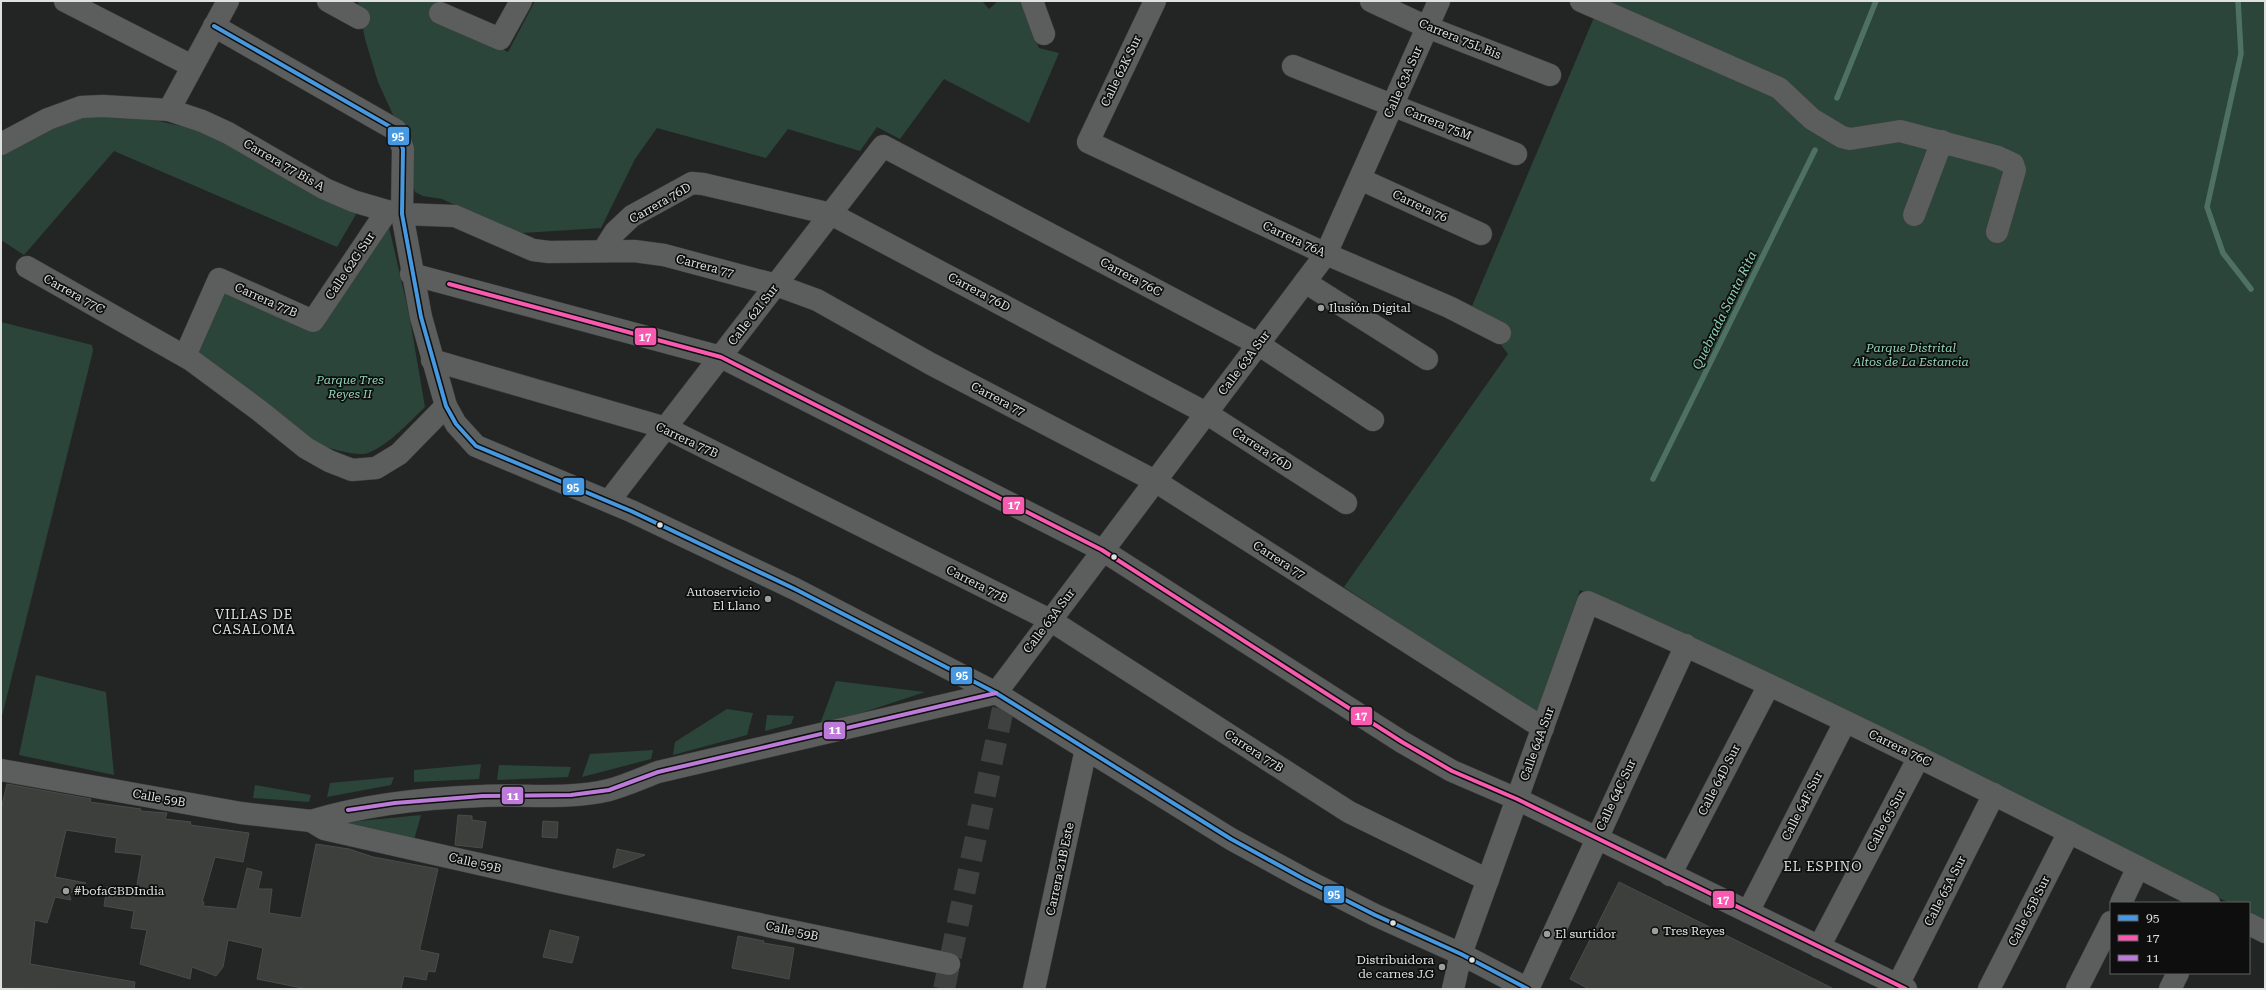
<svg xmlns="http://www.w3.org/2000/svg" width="2266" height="990" viewBox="0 0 2266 990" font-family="'Roboto Serif',serif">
  <rect width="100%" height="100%" fill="#232524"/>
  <g fill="#2b453a">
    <polygon points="358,1 437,1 431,13 508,52 535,1 982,1 989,9 998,1 1021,1 1039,48 1059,53 1029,123 944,79 900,139 877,127 860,151 788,129 766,158 657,128 635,159 601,228 522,233 494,223 442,199 423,196 415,192 400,130 378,82 365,39"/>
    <polygon points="1601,1 2265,1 2265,922 2249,913 2249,903 2229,903 2070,821 1580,590 1537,714 1344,587 1508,354 1472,306"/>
    <polygon points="74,114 145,118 194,129 228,142 359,209 337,247 114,151 24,255 1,240 1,151"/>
    <path d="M389 227 409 314 425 407C409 422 389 445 368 453 357 457 330 448 319 445L191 353 225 290 319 330Z"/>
    <polygon points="1,322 92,345 93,351 1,720"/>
    <polygon points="36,675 106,692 114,775 19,755"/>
    <polygon points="836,681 925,692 819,727"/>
    <polygon points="727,709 753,713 747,735 673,755 675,742"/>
    <polygon points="767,715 793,716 794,716 791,724 765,731"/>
    <polygon points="653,750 651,759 582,777 590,754"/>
    <polygon points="481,764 479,779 414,782 414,770"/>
    <polygon points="499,765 571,767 568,777 497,780"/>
    <polygon points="394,777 391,785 327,797 330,783"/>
    <polygon points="255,785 311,795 309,802 253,798"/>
    <polygon points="421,815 414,840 329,824"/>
  </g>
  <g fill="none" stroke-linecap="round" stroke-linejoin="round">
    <g stroke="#4f7163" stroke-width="5.5">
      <polyline points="2238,1 2241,54 2207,207 2223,253 2251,289"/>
      <polyline points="1837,98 1876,1"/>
      <polyline points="1653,479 1815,150"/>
    </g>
  </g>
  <g fill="#3d3f3d" stroke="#4a4c4b">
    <polygon points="7,784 91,799 90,802 141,809 140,811 167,813 165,819 191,822 190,825 249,833 243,862 215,857 202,902 204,902 203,906 237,909 247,868 262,872 258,889 272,889 269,913 301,918 316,844 349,849 373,857 438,869 420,948 420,950 439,954 435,972 428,971 426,980 404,976 401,989 307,989 257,979 263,948 228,940 223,967 216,976 192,967 190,979 140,964 147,930 131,928 134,911 104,906 107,887 136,891 142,855 115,852 117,838 66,830 55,877 86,883 69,894 71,900 55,897 47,923 35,920 30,964 135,982 134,989 1,988 1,809"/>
    <polygon points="458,815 472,816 472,820 486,822 482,848 455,845"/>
    <polygon points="543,821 558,822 557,838 542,837"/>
    <polygon points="617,849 645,855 613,868"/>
    <polygon points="1619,882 1834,989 1589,989 1570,979"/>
    <polygon points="550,930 579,937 572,963 543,957"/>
    <polygon points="738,936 764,941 763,943 794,948 789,979 732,968"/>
  </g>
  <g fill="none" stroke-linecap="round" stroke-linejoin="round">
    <polyline stroke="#3f4140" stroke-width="22" stroke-dasharray="22 11" stroke-linecap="butt" points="944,989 1005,699"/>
    <g stroke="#3e403f" stroke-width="23">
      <g id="minor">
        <polyline points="65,1 192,66"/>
        <polyline points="328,1 359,18"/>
        <polyline points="1032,1 1044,34"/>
        <polyline points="1155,1 1088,142 1326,254 1449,307 1500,333"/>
        <polyline points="1371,1 1427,27 1550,75"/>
        <polyline points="1581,1 1779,88 1812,119 1842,137 1850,139 1900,131 1998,157 2013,164 2015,170 1997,232"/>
        <polyline points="440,13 500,39 521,1"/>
        <polyline points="214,26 396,130 403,149 402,214 421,317 446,406 456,424 476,446 631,511 795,589 996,693 1231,839 1304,879 1375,915 1461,954 1528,989"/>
        <polyline points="1293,66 1516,154"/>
        <polyline points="169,110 228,1"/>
        <polyline points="1,144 48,119 81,107 103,106 169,110 202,121 228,133 325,189 353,201 387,211 402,214 455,216 533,250 549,252 634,251 664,255 776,285 817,300 931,364 1155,481 1543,728"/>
        <polyline points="1360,179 1481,234"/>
        <polyline points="1914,215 1942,141"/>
        <polyline points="603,251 615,232 632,216 692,183 703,184 831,214 1206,413 1346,503"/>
        <polyline points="27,267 191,360 260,411 306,448 329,461 352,470 376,468 399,454 446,406"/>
        <polyline points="411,274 721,357 1102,550 1402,742 1452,771 1517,799 1906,989"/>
        <polyline points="1305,282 1427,359"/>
        <polyline points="185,356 219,279 313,321 387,211"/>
        <polyline points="432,360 666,428 1050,620 1349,812 1488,880"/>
        <polyline points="609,501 883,146 1258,344 1373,420"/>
        <polyline points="996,693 1326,254 1439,1"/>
        <polyline points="1,770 241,813 311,821 324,829 559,882 949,964"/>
        <path d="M311 821C367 804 424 798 482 796 524 794 568 800 609 790 625 786 642 778 658 772L996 693"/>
        <polyline points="1670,875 1769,685"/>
        <polyline points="2121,903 2138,867"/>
        <polyline points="1748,912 1845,722"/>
        <polyline points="2249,924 2265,932"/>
        <polyline points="1819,947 1919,757"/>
        <polyline points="1034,989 1086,749"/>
        <path d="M1453 989 1461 954 1588 602C1799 695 2004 799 2209 903"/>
        <polyline points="1528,989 1686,645"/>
        <polyline points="1896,989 1994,794"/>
        <polyline points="1989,989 2069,832"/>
        <polyline points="2077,989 2111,922"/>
        <polyline points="2170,989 2178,973"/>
      </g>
    </g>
    <use href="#minor" stroke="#5c5e5d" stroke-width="22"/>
    <g stroke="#0d0e0d" stroke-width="7">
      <polyline id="bus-1" points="214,26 396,130 403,149 402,214 421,317 446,406 456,424 476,446 631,511 795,589 996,693 1231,839 1304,879 1375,915 1461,954 1528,989"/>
    </g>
    <g stroke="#0d0e0d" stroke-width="7">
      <polyline id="bus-2" points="449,284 721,357 1102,550 1402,742 1452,771 1517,799 1906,989"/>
    </g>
    <g stroke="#0d0e0d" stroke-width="7">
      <polyline id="bus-3" points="348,810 395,803 482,796 571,795 609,790 658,772 996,693"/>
    </g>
    <use href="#bus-1" stroke="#4699e1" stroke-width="4"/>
    <use href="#bus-2" stroke="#f75aaf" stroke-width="4"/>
    <use href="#bus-3" stroke="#bd7bd9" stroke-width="4"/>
  </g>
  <g fill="#9d9f9e" stroke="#0d0e0d" stroke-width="1.5">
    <circle cx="1321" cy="308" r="4"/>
    <circle cx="768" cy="599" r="4"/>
    <circle cx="66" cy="891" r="4"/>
    <circle cx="1655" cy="931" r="4"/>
    <circle cx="1547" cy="934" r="4"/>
    <circle cx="1442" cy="967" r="4"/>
  </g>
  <g fill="#dfe1e0" stroke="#0d0e0d" stroke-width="1.5">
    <circle cx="660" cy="525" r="3.5"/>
    <circle cx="1114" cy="557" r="3.5"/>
    <circle cx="1393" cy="923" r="3.5"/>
    <circle cx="1472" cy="960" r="3.5"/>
  </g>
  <g text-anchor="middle" stroke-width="3.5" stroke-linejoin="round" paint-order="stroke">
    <g font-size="12" fill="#dfe1e0" stroke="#0d0e0d">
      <text transform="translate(1460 39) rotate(22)" y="4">Carrera 75L Bis</text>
      <text transform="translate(1121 71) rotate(-64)" y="4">Calle 62K Sur</text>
      <text transform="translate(1403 82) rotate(-66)" y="4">Calle 63A Sur</text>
      <text transform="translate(1438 123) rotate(22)" y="4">Carrera 75M</text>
      <text transform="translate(284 165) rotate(30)" y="4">Carrera 77 Bis A</text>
      <text transform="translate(660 203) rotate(-30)" y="4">Carrera 76D</text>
      <text transform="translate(1420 206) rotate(25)" y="4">Carrera 76</text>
      <text transform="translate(1294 239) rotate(25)" y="4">Carrera 76A</text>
      <text transform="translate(350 266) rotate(-56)" y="4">Calle 62G Sur</text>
      <text transform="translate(705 266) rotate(15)" y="4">Carrera 77</text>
      <text transform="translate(1131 277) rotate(28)" y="4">Carrera 76C</text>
      <text transform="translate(979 292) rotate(28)" y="4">Carrera 76D</text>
      <text transform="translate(74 294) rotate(29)" y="4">Carrera 77C</text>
      <text transform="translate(266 300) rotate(24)" y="4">Carrera 77B</text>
      <text transform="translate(753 315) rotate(-52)" y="4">Calle 62I Sur</text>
      <text transform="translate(1244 363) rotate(-53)" y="4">Calle 63A Sur</text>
      <text transform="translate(998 399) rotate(28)" y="4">Carrera 77</text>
      <text transform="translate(687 440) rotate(25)" y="4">Carrera 77B</text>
      <text transform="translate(1262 449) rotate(33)" y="4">Carrera 76D</text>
      <text transform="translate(1279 560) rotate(33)" y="4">Carrera 77</text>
      <text transform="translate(977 584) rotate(27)" y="4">Carrera 77B</text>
      <text transform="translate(1049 621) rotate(-53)" y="4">Calle 63A Sur</text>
      <text transform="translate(1537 744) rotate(-70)" y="4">Calle 64A Sur</text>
      <text transform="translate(1900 748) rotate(26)" y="4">Carrera 76C</text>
      <text transform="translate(1254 751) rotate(33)" y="4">Carrera 77B</text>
      <text transform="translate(1719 780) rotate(-63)" y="4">Calle 64D Sur</text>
      <text transform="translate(1616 795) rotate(-65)" y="4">Calle 64C Sur</text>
      <text transform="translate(159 798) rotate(10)" y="4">Calle 59B</text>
      <text transform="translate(1802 806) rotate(-63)" y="4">Calle 64F Sur</text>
      <text transform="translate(1886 820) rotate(-62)" y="4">Calle 65 Sur</text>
      <text transform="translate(475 863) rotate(13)" y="4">Calle 59B</text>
      <text transform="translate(1060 869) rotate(-78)" y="4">Carrera 21B Este</text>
      <text transform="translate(1945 891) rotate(-63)" y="4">Calle 65A Sur</text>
      <text transform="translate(2029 911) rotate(-63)" y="4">Calle 65B Sur</text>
      <text transform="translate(792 931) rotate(12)" y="4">Calle 59B</text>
    </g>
    <g font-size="12" fill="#dfe1e0" stroke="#0d0e0d" text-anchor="start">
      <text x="1329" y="312">Ilusión Digital</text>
      <text x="760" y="596" text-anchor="end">Autoservicio<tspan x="760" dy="14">El Llano</tspan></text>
      <text x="74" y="895">#bofaGBDIndia</text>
      <text x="1663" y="935">Tres Reyes</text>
      <text x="1555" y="938">El surtidor</text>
      <text x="1434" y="964" text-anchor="end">Distribuidora<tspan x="1434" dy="14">de carnes J.G</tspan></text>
    </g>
    <g font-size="12" font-style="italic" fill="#91d5b8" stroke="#0d0e0d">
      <text x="1911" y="352">Parque Distrital<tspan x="1911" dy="14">Altos de La Estancia</tspan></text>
      <text x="350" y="384">Parque Tres<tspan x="350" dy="14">Reyes II</tspan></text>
    </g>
    <g font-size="13" font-style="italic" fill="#8ed2b5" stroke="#0d0e0d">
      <text transform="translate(1724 310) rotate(-64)" y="5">Quebrada Santa Rita</text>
    </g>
    <g font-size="13" letter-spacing="1" fill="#dfe1e0" stroke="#0d0e0d">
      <text x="254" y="619">VILLAS DE<tspan x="254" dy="15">CASALOMA</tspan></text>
      <text x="1823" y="871">EL ESPINO</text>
    </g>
  </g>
  <g stroke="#0d0e0d" stroke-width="1.5">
    <rect x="387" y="126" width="23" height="20" rx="4" fill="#4699e1"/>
    <rect x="634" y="327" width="23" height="19" rx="4" fill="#f75aaf"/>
    <rect x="562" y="477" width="23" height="19" rx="4" fill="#4699e1"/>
    <rect x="1002" y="496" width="23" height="19" rx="4" fill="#f75aaf"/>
    <rect x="950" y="666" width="23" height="19" rx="4" fill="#4699e1"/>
    <rect x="1350" y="706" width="23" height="20" rx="4" fill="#f75aaf"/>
    <rect x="823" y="721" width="23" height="19" rx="4" fill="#bd7bd9"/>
    <rect x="501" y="786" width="23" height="19" rx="4" fill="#bd7bd9"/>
    <rect x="1323" y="885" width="22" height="19" rx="4" fill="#4699e1"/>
    <rect x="1712" y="890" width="23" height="19" rx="4" fill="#f75aaf"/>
  </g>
  <g font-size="11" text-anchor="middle" font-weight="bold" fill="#fff">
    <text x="398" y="140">95</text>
    <text x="645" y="341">17</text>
    <text x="573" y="491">95</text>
    <text x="1014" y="509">17</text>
    <text x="962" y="679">95</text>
    <text x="1361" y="720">17</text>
    <text x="835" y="734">11</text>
    <text x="513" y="800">11</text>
    <text x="1334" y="898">95</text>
    <text x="1723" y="904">17</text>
  </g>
  <rect width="2266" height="990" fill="none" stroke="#dfe1e0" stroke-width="4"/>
  <rect x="2110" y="902" width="140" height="72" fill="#0d0e0d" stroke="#616261"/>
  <rect x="2118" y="915" width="20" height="6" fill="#4699e1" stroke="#616261"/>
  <text x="2146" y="922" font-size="12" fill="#dfe1e0">95</text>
  <rect x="2118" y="935" width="20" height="6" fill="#f75aaf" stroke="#616261"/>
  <text x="2146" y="942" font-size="12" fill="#dfe1e0">17</text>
  <rect x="2118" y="955" width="20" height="6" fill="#bd7bd9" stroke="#616261"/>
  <text x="2146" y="962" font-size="12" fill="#dfe1e0">11</text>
</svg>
